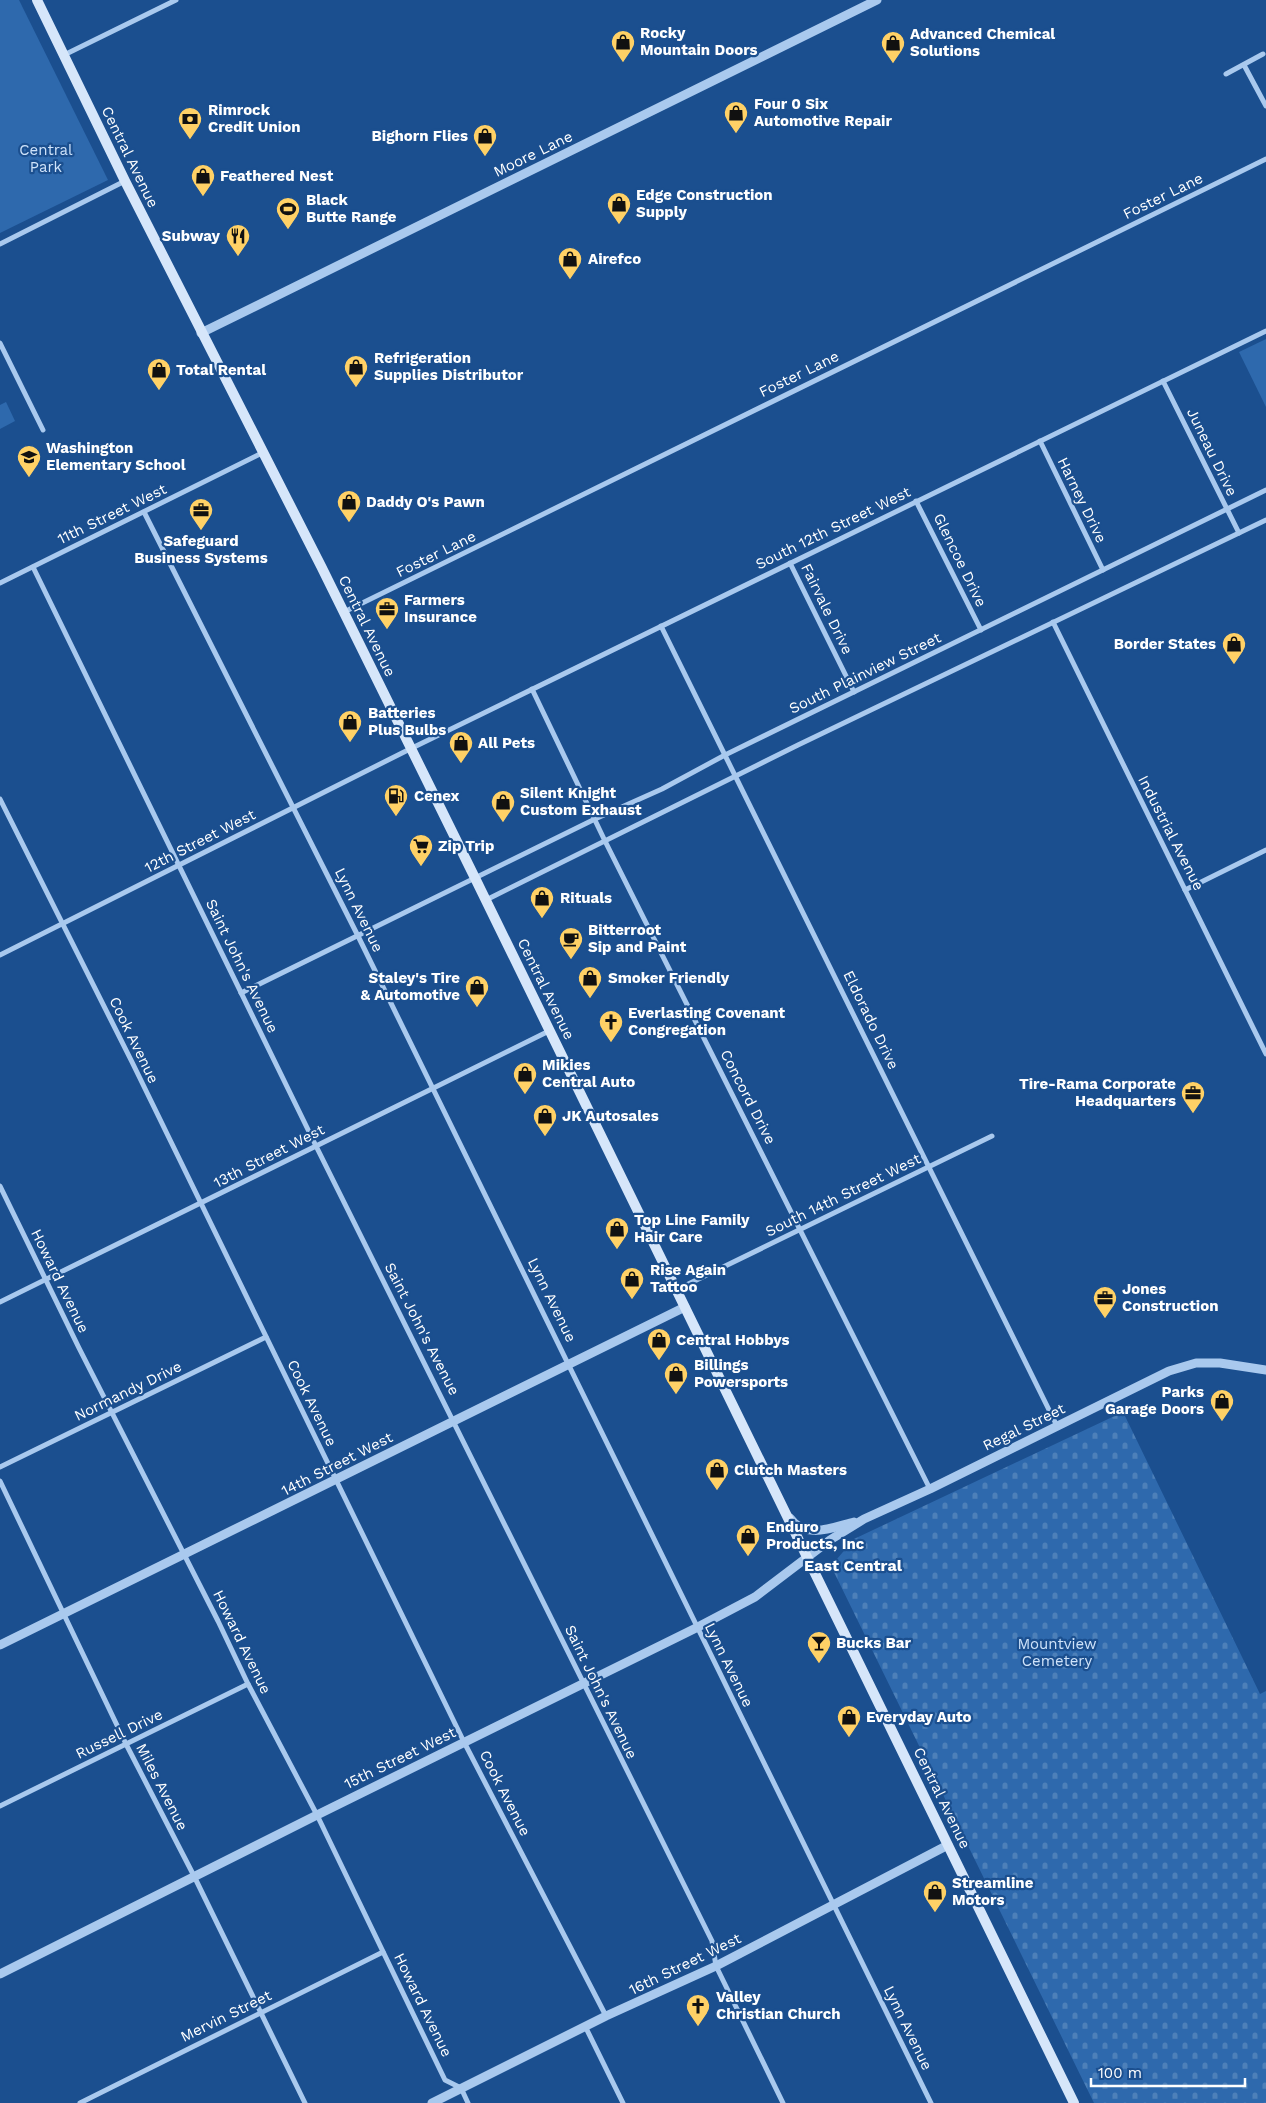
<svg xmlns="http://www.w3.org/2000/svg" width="1266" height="2103" viewBox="0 0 1266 2103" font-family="'Work Sans',sans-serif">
  <defs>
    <pattern id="cemetery-stones" width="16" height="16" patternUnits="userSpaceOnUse" patternTransform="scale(1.25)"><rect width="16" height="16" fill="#2e69ad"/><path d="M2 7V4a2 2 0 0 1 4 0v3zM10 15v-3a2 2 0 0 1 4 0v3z" fill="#4d80b9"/></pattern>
  </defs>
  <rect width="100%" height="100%" fill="#1b4f8f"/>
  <polygon fill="url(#cemetery-stones)" points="1123,1412 1260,1694 1266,1691 1266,2103 1094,2103 831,1566 854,1539"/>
  <g fill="#2e69ad">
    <polygon points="0,0 19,0 108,180 0,233"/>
    <polygon points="1266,339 1266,407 1239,352"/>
    <polygon points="6,402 15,421 0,429 0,405"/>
  </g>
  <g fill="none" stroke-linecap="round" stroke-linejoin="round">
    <g stroke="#a9c9ee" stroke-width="5">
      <polyline points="64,55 176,0"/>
      <polyline points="1244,65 1266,106"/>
      <polyline points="1226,74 1263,54"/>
      <polyline points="0,244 125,181"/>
      <polyline points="0,343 43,430"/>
      <polyline points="1163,381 1239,533"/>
      <polyline points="1040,441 1103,570"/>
      <polyline points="916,501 981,630"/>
      <polyline points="144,512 358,936 931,2103"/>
      <polyline points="790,563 854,692"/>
      <polyline points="33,567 316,1146 712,1941 716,1966 783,2103"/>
      <polyline points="0,583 262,453"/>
      <polyline points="344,612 1266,159"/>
      <polyline points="1053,622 1266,1054"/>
      <polyline points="661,626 1057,1426"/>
      <polyline points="532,689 605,841 930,1489"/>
      <polyline points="0,799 132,1062 464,1742 606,2016"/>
      <polyline points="1185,890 1266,850"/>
      <polyline points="486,900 798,745 1266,520"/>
      <polyline points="0,955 410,749 1266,331"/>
      <polyline points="241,993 595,819 662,789 725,755 1266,490"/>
      <polyline points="0,1186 79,1348 218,1621 248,1684 317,1815 445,2080 461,2088 468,2103"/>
      <polyline points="676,1290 992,1136"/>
      <polyline points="0,1302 549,1031"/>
      <polyline points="0,1467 266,1337"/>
      <polyline points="0,1481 126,1744 194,1876 305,2103"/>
      <polyline points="0,1806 248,1684"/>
      <polyline points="585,2026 623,2103"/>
      <polyline points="80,2103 383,1952"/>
    </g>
    <g stroke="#a9c9ee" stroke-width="9">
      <polyline points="201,333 877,0"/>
      <path d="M790 1518C805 1540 834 1527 854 1522"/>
      <polyline points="0,1645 685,1307"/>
      <polyline points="0,1974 317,1815 696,1628 755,1597 830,1540 864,1519 930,1489 1169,1371 1196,1363 1220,1363 1266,1370"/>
      <polyline points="432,2103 606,2016 716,1966 948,1845"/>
    </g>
    <polyline stroke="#d6e6fa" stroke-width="10" points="37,0 125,181 321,566 475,878 1074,2103"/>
  </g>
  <defs>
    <g id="shop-pin" transform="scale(1.25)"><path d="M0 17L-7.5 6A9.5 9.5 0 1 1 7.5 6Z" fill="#ffd166" stroke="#1b4f8f"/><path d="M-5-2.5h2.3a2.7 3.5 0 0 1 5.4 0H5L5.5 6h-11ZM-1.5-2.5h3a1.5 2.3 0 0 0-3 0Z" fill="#111"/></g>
    <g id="bank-pin" transform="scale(1.25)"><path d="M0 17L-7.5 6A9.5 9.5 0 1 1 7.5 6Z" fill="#ffd166" stroke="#1b4f8f"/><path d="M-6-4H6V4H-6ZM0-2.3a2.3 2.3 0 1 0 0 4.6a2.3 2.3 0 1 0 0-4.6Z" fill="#111"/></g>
    <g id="stadium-pin" transform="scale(1.25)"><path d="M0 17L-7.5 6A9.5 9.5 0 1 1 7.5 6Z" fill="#ffd166" stroke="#1b4f8f"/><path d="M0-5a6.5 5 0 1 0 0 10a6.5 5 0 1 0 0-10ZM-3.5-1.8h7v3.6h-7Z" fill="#111"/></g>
    <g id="restaurant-pin" transform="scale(1.25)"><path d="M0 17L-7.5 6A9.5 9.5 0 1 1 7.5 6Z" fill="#ffd166" stroke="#1b4f8f"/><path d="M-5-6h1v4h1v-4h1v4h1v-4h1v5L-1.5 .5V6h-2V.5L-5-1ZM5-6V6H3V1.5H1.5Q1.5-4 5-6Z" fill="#111"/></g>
    <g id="school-pin" transform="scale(1.25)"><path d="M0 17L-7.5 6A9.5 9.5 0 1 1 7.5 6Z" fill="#ffd166" stroke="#1b4f8f"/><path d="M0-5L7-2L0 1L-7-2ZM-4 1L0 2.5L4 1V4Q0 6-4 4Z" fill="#111"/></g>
    <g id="office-pin" transform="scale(1.25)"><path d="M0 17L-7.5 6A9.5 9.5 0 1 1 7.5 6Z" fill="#ffd166" stroke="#1b4f8f"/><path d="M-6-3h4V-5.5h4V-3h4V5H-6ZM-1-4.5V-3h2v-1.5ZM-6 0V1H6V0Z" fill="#111"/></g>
    <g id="fuel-pin" transform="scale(1.25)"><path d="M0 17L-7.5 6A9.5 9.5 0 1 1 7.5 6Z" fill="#ffd166" stroke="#1b4f8f"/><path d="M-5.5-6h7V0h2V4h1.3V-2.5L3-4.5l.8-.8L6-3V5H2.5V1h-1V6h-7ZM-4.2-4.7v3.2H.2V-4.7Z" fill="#111"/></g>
    <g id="supermarket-pin" transform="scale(1.25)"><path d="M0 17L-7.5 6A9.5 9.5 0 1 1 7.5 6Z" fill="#ffd166" stroke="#1b4f8f"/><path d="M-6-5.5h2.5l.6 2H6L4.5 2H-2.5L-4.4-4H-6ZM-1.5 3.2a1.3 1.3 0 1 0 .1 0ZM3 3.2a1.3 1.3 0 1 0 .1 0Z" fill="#111"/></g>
    <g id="cafe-pin" transform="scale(1.25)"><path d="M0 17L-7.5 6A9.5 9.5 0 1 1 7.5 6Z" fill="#ffd166" stroke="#1b4f8f"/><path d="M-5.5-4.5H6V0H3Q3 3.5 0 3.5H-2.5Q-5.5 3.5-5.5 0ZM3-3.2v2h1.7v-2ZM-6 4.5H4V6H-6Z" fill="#111"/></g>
    <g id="church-pin" transform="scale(1.25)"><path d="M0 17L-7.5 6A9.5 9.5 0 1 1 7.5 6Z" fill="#ffd166" stroke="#1b4f8f"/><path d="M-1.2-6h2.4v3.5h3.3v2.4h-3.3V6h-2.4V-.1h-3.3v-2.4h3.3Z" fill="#111"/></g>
    <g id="bar-pin" transform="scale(1.25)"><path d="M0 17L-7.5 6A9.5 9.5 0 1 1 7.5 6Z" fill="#ffd166" stroke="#1b4f8f"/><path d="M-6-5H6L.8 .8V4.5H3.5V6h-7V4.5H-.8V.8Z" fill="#111"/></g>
  </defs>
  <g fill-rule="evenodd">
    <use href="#shop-pin" x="623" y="42"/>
    <use href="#shop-pin" x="893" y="43"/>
    <use href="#shop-pin" x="736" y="113"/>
    <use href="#bank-pin" x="190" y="119"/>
    <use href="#shop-pin" x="485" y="136"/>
    <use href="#shop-pin" x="203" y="176"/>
    <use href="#shop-pin" x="619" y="204"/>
    <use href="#stadium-pin" x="288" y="209"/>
    <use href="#restaurant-pin" x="238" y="236"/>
    <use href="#shop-pin" x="570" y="259"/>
    <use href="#shop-pin" x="356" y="367"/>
    <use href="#shop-pin" x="159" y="370"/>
    <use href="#school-pin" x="29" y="457"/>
    <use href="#shop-pin" x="349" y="502"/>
    <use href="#office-pin" x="201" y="510"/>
    <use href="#office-pin" x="387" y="609"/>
    <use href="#shop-pin" x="1234" y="644"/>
    <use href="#shop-pin" x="350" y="722"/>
    <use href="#shop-pin" x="461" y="743"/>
    <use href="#fuel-pin" x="396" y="796"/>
    <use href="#shop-pin" x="503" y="802"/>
    <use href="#supermarket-pin" x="421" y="846"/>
    <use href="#shop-pin" x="542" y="898"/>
    <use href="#cafe-pin" x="571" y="939"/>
    <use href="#shop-pin" x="590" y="978"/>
    <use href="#shop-pin" x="477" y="987"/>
    <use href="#church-pin" x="611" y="1022"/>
    <use href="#shop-pin" x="525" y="1074"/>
    <use href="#office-pin" x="1193" y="1093"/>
    <use href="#shop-pin" x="545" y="1116"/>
    <use href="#shop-pin" x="617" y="1229"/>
    <use href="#shop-pin" x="632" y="1279"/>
    <use href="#office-pin" x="1105" y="1298"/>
    <use href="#shop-pin" x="659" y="1340"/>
    <use href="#shop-pin" x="676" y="1374"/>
    <use href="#shop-pin" x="1222" y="1401"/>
    <use href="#shop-pin" x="717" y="1470"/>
    <use href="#shop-pin" x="748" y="1536"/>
    <use href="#bar-pin" x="819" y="1643"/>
    <use href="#shop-pin" x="849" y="1717"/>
    <use href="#shop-pin" x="935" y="1892"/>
    <use href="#church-pin" x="698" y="2006"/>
  </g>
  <g text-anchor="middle" stroke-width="4.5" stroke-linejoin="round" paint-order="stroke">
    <g font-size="15" font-weight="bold" fill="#fff" stroke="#1b4f8f" text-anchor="start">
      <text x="640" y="38">Rocky<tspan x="640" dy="17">Mountain Doors</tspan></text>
      <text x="910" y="39">Advanced Chemical<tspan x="910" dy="17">Solutions</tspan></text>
      <text x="754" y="109">Four 0 Six<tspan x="754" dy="17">Automotive Repair</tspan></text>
      <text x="208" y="115">Rimrock<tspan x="208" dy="17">Credit Union</tspan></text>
      <text x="468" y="141" text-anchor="end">Bighorn Flies</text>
      <text x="220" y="181">Feathered Nest</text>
      <text x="636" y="200">Edge Construction<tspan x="636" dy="17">Supply</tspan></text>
      <text x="306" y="205">Black<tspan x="306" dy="17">Butte Range</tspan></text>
      <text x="220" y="241" text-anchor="end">Subway</text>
      <text x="588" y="264">Airefco</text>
      <text x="374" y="363">Refrigeration<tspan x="374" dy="17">Supplies Distributor</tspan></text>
      <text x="176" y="375">Total Rental</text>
      <text x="46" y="453">Washington<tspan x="46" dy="17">Elementary School</tspan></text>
      <text x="366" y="507">Daddy O's Pawn</text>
      <text x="201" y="546" text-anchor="middle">Safeguard<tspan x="201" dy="17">Business Systems</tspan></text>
      <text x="404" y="605">Farmers<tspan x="404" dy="17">Insurance</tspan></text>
      <text x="1216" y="649" text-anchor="end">Border States</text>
      <text x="368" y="718">Batteries<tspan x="368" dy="17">Plus Bulbs</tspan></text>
      <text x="478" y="748">All Pets</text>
      <text x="520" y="798">Silent Knight<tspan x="520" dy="17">Custom Exhaust</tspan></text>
      <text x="414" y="801">Cenex</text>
      <text x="438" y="851">Zip Trip</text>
      <text x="560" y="903">Rituals</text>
      <text x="588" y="935">Bitterroot<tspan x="588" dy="17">Sip and Paint</tspan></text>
      <text x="460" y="983" text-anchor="end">Staley's Tire<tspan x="460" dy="17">&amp; Automotive</tspan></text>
      <text x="608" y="983">Smoker Friendly</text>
      <text x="628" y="1018">Everlasting Covenant<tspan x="628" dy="17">Congregation</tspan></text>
      <text x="542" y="1070">Mikies<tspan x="542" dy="17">Central Auto</tspan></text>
      <text x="1176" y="1089" text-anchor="end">Tire-Rama Corporate<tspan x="1176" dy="17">Headquarters</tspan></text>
      <text x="562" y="1121">JK Autosales</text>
      <text x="634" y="1225">Top Line Family<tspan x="634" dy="17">Hair Care</tspan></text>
      <text x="650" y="1275">Rise Again<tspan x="650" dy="17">Tattoo</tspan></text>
      <text x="1122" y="1294">Jones<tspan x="1122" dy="17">Construction</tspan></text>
      <text x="676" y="1345">Central Hobbys</text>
      <text x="694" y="1370">Billings<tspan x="694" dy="17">Powersports</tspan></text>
      <text x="1204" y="1397" text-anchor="end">Parks<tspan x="1204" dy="17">Garage Doors</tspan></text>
      <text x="734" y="1475">Clutch Masters</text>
      <text x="766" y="1532">Enduro<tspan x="766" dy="17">Products, Inc</tspan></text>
      <text x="836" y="1648">Bucks Bar</text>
      <text x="866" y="1722">Everyday Auto</text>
      <text x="952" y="1888">Streamline<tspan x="952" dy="17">Motors</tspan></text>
      <text x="716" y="2002">Valley<tspan x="716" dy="17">Christian Church</tspan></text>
    </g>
    <g font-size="15" fill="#cfe3fa" stroke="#1b4f8f">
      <text x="46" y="155">Central<tspan x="46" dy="17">Park</tspan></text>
      <text x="1057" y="1649">Mountview<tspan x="1057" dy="17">Cemetery</tspan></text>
    </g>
    <g font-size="15" fill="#fff" stroke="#1b4f8f">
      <text transform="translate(533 154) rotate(-26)" y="5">Moore Lane</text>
      <text transform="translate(130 157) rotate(64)" y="5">Central Avenue</text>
      <text transform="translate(1163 196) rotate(-26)" y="5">Foster Lane</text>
      <text transform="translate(799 374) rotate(-26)" y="5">Foster Lane</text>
      <text transform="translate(1212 452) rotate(64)" y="5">Juneau Drive</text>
      <text transform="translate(1082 500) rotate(64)" y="5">Harney Drive</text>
      <text transform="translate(112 514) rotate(-26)" y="5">11th Street West</text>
      <text transform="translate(833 528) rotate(-26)" y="5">South 12th Street West</text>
      <text transform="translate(436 554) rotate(-26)" y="5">Foster Lane</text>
      <text transform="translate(960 560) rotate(64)" y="5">Glencoe Drive</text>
      <text transform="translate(827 609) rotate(64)" y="5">Fairvale Drive</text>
      <text transform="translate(367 626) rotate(64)" y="5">Central Avenue</text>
      <text transform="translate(865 673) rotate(-26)" y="5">South Plainview Street</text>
      <text transform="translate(1171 833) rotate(63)" y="5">Industrial Avenue</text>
      <text transform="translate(200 841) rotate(-27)" y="5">12th Street West</text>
      <text transform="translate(359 910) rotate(64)" y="5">Lynn Avenue</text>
      <text transform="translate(242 966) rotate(64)" y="5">Saint John's Avenue</text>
      <text transform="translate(546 989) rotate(64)" y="5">Central Avenue</text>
      <text transform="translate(871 1020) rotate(64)" y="5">Eldorado Drive</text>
      <text transform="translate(134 1040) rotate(64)" y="5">Cook Avenue</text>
      <text transform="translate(748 1097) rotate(63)" y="5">Concord Drive</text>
      <text transform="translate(269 1156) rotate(-27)" y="5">13th Street West</text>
      <text transform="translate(843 1195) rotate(-26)" y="5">South 14th Street West</text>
      <text transform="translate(60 1281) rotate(64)" y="5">Howard Avenue</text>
      <text transform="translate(552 1300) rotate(64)" y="5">Lynn Avenue</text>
      <text transform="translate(422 1329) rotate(63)" y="5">Saint John's Avenue</text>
      <text transform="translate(128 1391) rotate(-26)" y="5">Normandy Drive</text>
      <text transform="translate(312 1403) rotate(64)" y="5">Cook Avenue</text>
      <text transform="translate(1024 1427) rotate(-26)" y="5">Regal Street</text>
      <text transform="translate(337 1464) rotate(-27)" y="5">14th Street West</text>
      <text transform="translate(242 1642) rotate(64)" y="5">Howard Avenue</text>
      <text transform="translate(729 1665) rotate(64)" y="5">Lynn Avenue</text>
      <text transform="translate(601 1692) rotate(64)" y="5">Saint John's Avenue</text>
      <text transform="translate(119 1734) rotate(-26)" y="5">Russell Drive</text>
      <text transform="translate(400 1758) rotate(-26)" y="5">15th Street West</text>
      <text transform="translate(162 1787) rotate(63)" y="5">Miles Avenue</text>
      <text transform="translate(505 1793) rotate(63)" y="5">Cook Avenue</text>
      <text transform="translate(942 1798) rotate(64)" y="5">Central Avenue</text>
      <text transform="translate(685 1964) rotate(-26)" y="5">16th Street West</text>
      <text transform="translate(423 2005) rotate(64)" y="5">Howard Avenue</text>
      <text transform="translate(226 2016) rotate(-26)" y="5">Mervin Street</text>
      <text transform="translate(908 2028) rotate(64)" y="5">Lynn Avenue</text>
    </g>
    <g font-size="16" font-weight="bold" fill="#fff" stroke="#1b4f8f">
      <text x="853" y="1571">East Central</text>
    </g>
  </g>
  <path d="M1091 2078v8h154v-8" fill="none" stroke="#ffffff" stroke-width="2.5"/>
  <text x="1098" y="2078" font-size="15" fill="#ffffff" stroke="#1b4f8f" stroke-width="4" paint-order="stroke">100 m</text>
</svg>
